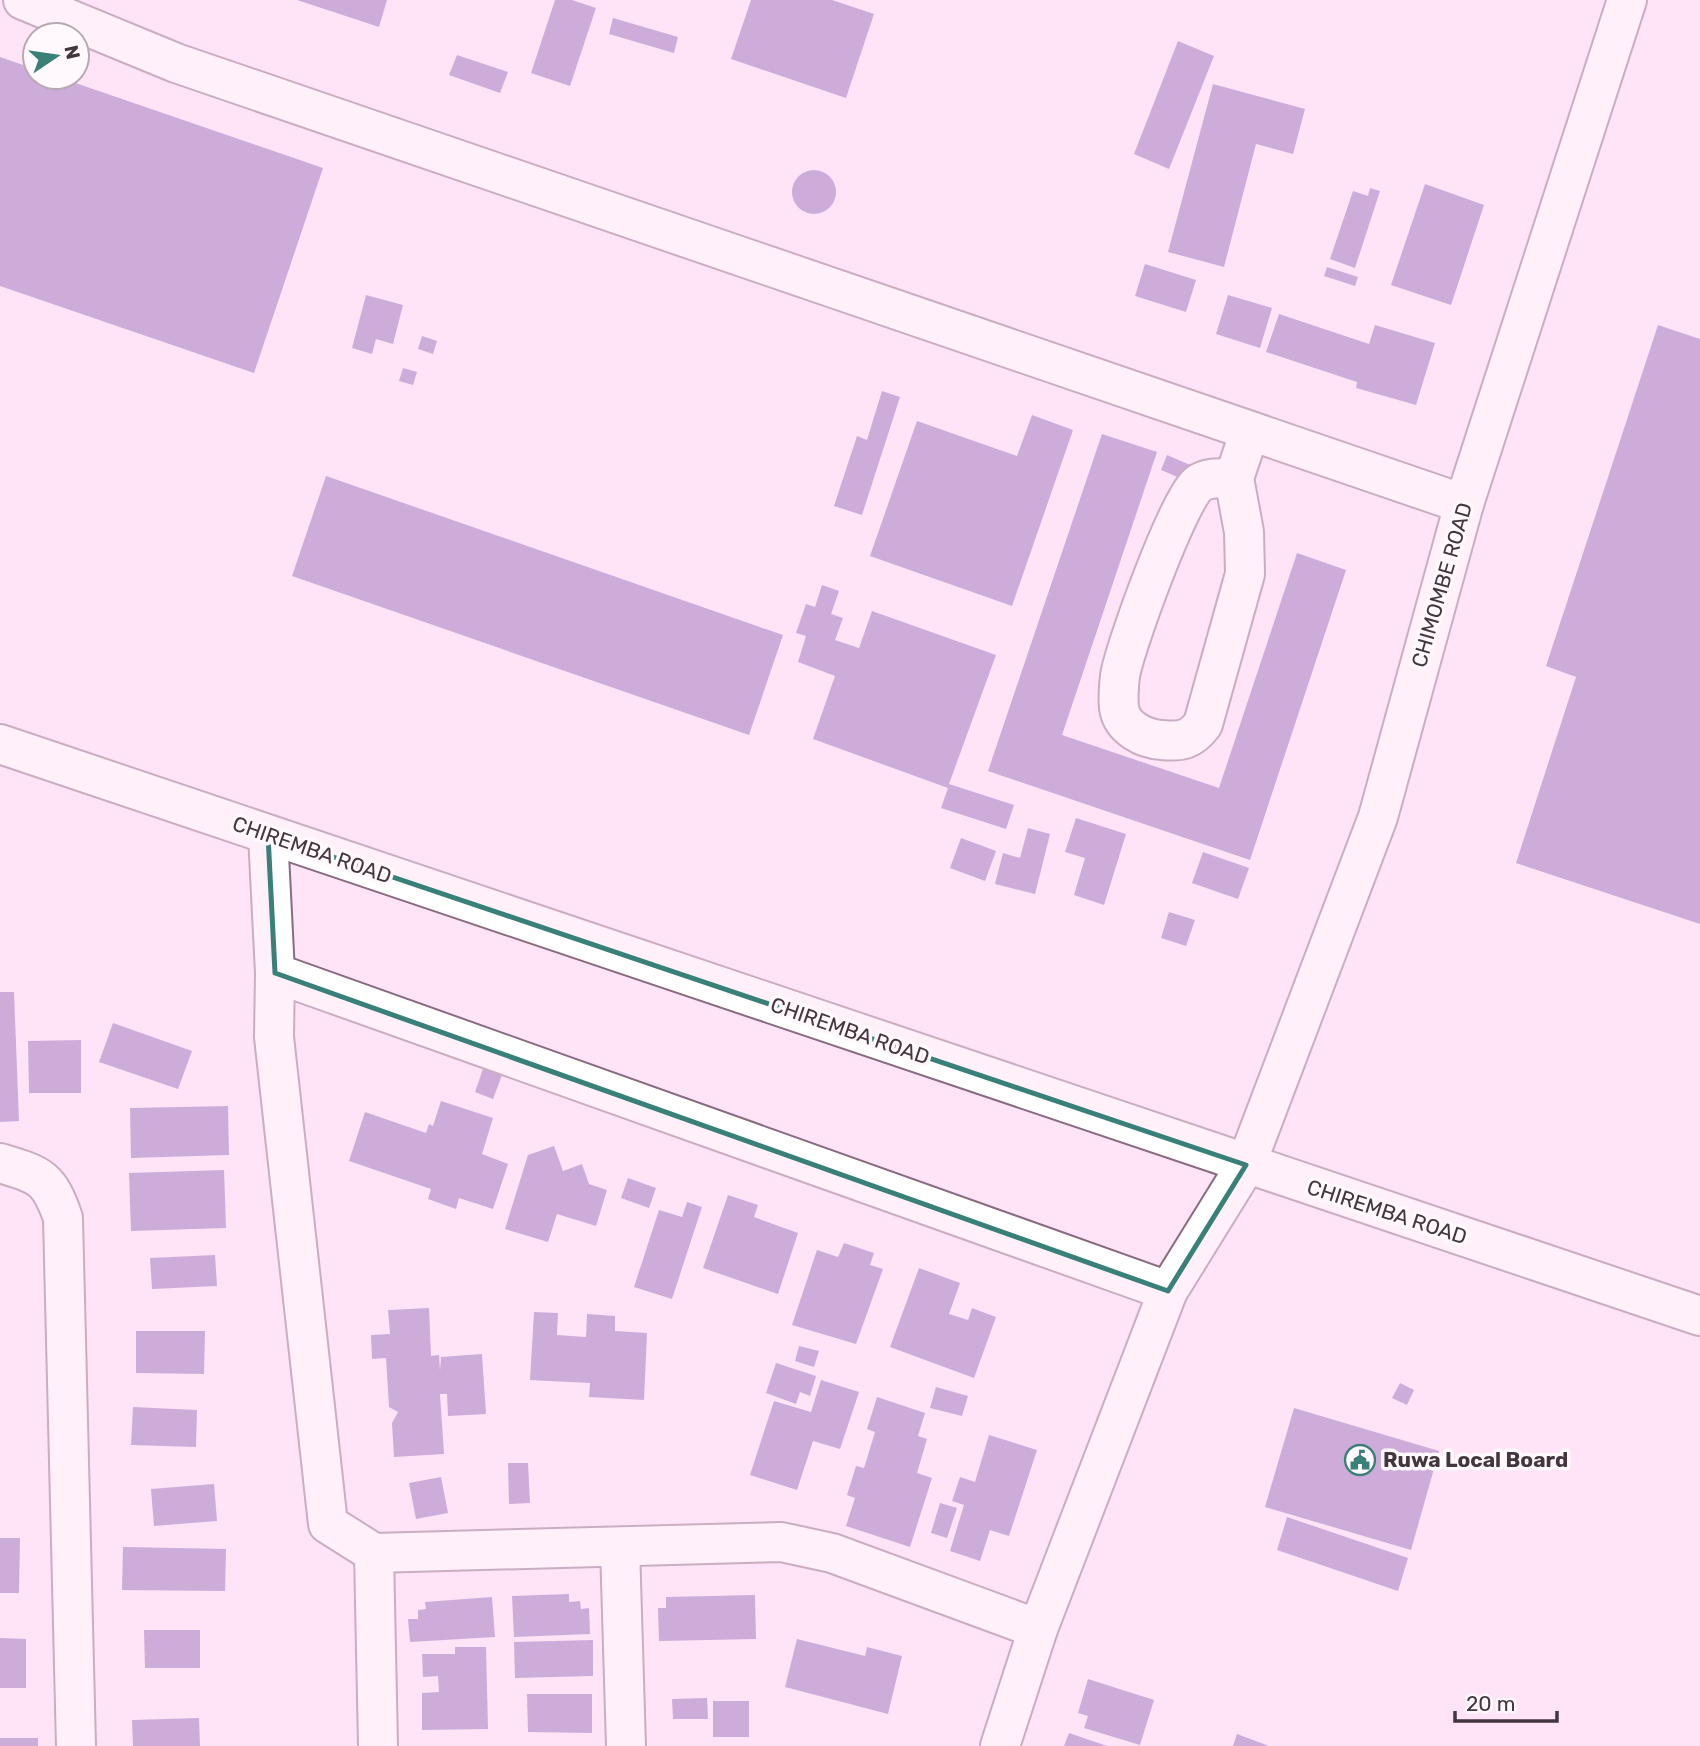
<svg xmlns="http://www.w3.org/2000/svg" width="1700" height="1746" viewBox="0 0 1700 1746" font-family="Rubik,sans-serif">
  <rect width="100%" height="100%" fill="#ffe3f6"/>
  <g fill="#9268b8">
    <polygon points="297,0 387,0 379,27"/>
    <polygon points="555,0 572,0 596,8 570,86 531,73"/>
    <polygon points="751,0 832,0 874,14 846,98 731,59"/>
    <polygon points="613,18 678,37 674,53 609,34"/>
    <polygon points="1178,41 1214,56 1169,169 1134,154"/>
    <polygon points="457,55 508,72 500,93 449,75"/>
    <polygon points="0,57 35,69 35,77 58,77 323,168 254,373 0,286"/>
    <polygon points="1213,84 1305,109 1293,154 1256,144 1224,267 1168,252"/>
    <circle cx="814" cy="192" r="22"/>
    <polygon points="1425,184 1484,205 1451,305 1391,285"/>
    <polygon points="1370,188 1380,191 1355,268 1330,259 1353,191 1368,196"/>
    <polygon points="1145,264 1196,280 1186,312 1135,296"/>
    <polygon points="1327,267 1358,277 1355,286 1324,276"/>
    <polygon points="366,295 403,305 393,344 376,339 372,354 352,348"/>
    <polygon points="1228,295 1272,308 1260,348 1216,334"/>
    <polygon points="1279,314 1369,344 1375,325 1435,343 1416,405 1356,388 1357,382 1266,352"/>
    <polygon points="1658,325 1700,339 1700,924 1516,863 1576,677 1546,666"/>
    <polygon points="422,336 437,341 433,354 418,349"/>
    <polygon points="403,368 417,372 413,385 399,381"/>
    <polygon points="882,391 900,397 862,515 834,506 857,436 867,440"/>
    <polygon points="1032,415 1073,430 1012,606 870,556 917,421 1017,456"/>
    <polygon points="1102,434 1157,452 1062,735 1219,788 1297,553 1346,570 1250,860 988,771"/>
    <polygon points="1167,455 1195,467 1189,482 1161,470"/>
    <polygon points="326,476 783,635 749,735 292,576"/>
    <polygon points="822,585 839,591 831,614 843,618 835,640 859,648 872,611 996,655 949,784 1014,805 1006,829 941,808 948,788 813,739 835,676 798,662 806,636 796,633 806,604 815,607"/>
    <polygon points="1076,818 1126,834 1104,905 1074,895 1085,858 1065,852"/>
    <polygon points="1028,828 1050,834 1035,894 995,884 1003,853 1020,858"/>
    <polygon points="961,838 996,851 985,881 950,868"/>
    <polygon points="1203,852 1249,868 1238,899 1192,883"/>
    <polygon points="1169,912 1195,920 1186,946 1161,938"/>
    <polygon points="0,992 14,992 19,1121 0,1122"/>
    <polygon points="113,1023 192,1051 178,1089 99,1062"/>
    <polygon points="81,1040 81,1093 29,1093 28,1041"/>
    <polygon points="486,1060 505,1067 493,1099 475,1092"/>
    <polygon points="441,1101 493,1118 482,1154 508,1164 493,1209 459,1198 456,1209 428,1199 431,1189 349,1161 365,1112 426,1133 429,1124 433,1126"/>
    <polygon points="228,1106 229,1155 131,1158 130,1108"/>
    <polygon points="554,1146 563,1171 582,1164 589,1184 607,1190 596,1226 557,1214 548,1242 505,1229 528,1155"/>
    <polygon points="224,1170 226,1228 131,1231 129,1173"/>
    <polygon points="628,1178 656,1188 649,1208 621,1198"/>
    <polygon points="728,1195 758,1205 754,1217 798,1233 778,1294 703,1268"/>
    <polygon points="687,1202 702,1207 672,1299 634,1287 659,1210 682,1217"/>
    <polygon points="844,1243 874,1253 870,1265 883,1269 856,1344 792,1325 817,1250 838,1257"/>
    <polygon points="215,1255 217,1286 152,1289 150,1258"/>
    <polygon points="919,1268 960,1283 949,1314 968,1320 972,1308 996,1317 974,1378 890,1347"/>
    <polygon points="429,1308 431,1356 439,1355 440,1371 441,1357 482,1354 486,1414 448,1416 447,1394 440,1394 444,1454 394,1457 392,1423 398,1412 389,1407 386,1358 372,1359 371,1335 390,1334 388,1310"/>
    <polygon points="534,1312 558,1313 557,1335 586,1337 587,1314 615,1316 615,1331 647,1333 644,1400 589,1397 590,1383 530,1380"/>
    <polygon points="136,1331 205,1331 204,1374 136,1373"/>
    <polygon points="799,1346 819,1351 814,1367 795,1361"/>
    <polygon points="776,1363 816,1376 810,1396 800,1392 796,1404 766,1393"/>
    <polygon points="821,1380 859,1392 840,1449 813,1441 797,1490 750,1475 774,1401 811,1412"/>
    <polygon points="1400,1383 1414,1390 1407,1405 1392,1398"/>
    <polygon points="936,1387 968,1396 962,1416 930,1408"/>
    <polygon points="877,1397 925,1413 918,1436 927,1439 917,1473 932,1478 910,1547 846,1526 855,1498 847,1495 856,1466 864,1468 875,1432 867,1429"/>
    <polygon points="133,1407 197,1410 196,1447 131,1445"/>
    <polygon points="1294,1408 1439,1451 1411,1550 1265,1507"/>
    <polygon points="989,1435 1037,1450 1009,1536 990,1530 980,1561 950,1551 964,1505 952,1501 960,1477 975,1482"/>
    <polygon points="508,1463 528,1463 530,1503 509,1504"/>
    <polygon points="441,1477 448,1513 416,1519 409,1483"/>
    <polygon points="214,1484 217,1521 154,1526 151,1489"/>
    <polygon points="940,1503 957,1508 947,1538 931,1533"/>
    <polygon points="1287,1517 1408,1558 1398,1591 1277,1550"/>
    <polygon points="0,1538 20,1538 19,1593 0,1593"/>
    <polygon points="123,1547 226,1549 225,1591 122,1590"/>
    <polygon points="569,1594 569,1602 580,1601 581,1609 589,1608 590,1634 514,1637 512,1596"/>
    <polygon points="755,1595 756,1639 659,1641 658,1608 666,1608 666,1597"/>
    <polygon points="492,1597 495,1637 410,1642 408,1619 418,1619 418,1610 426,1609 425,1602"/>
    <polygon points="144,1630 200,1630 200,1668 145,1668"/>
    <polygon points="0,1638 26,1639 26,1688 0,1688"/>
    <polygon points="797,1639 865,1656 867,1647 902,1656 888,1714 785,1687"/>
    <polygon points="593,1640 593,1676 515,1678 514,1642"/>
    <polygon points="455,1647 486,1647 488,1729 422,1730 422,1693 439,1692 438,1676 423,1677 422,1654 455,1654"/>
    <polygon points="1088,1679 1154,1700 1140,1745 1084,1728 1088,1716 1078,1713"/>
    <polygon points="527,1694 592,1694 592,1733 528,1732"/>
    <polygon points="707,1698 708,1719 673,1719 672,1699"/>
    <rect x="713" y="1701" width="36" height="36"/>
    <polygon points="199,1718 200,1746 133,1746 132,1720"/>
    <polygon points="1069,1733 1107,1746 1064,1746"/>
    <polygon points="1237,1734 1269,1746 1233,1746"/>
    <rect x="0" y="1738" width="38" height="8"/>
  </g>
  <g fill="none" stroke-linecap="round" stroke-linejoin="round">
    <g stroke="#896b80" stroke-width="42">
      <g id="minor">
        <polyline points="23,0 176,63 1464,504"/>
        <path d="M1234 478C1223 478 1207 477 1198 484 1179 498 1124 649 1120 676 1119 685 1118 698 1119 708 1122 728 1144 739 1162 740 1181 742 1191 740 1203 724L1245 574 1244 532 1234 478 1250 431"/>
        <polyline points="268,835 275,973 1168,1291"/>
        <polyline points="275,973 274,1037 328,1524 374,1553"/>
        <path d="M0 1163C40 1175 49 1177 63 1218L76 1746"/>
        <polyline points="620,1547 626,1746"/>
        <polyline points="378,1746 374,1553 781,1542 832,1553 1038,1629"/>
        <polyline points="1000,1746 1038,1629 1168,1291 1246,1165 1378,817 1464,504 1627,0"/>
      </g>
    </g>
    <g stroke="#896b80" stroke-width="42">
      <polyline id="major" points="0,744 1700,1316"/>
    </g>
    <use href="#minor" stroke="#fff" stroke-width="38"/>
    <use href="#major" stroke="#fff" stroke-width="38"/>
  </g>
  <path d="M0 0H1700V1746H0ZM268 835 1246 1165 1168 1291 275 973Z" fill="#ffe3f6" fill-opacity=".55" fill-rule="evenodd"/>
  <path fill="none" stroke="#398078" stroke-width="5" stroke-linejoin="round" d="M268 835 1246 1165 1168 1291 275 973Z"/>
  <defs>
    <g id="civic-ring" transform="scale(1.575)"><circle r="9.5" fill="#fff8fc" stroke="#398078" stroke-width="1.5"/><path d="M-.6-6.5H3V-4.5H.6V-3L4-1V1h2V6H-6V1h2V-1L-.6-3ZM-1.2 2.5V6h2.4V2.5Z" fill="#398078"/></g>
  </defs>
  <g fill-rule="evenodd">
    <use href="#civic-ring" x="1360" y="1460"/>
  </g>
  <g text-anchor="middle" stroke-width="7" stroke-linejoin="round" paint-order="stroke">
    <g font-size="21" fill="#43363f" stroke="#fff8fc">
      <text transform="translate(1442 585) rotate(-74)" y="7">CHIMOMBE ROAD</text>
      <text transform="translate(312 850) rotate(19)" y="7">CHIREMBA ROAD</text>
      <text transform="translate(850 1031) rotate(19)" y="7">CHIREMBA ROAD</text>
      <text transform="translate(1387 1212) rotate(18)" y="7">CHIREMBA ROAD</text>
    </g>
    <g font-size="21" font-weight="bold" fill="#43363f" stroke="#fff8fc" text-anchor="start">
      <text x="1383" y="1467">Ruwa Local Board</text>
    </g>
  </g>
  <g transform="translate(56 56) rotate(77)"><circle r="33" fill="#fff8fc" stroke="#b4aab0" stroke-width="2"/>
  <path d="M0-5L12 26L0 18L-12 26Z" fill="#398078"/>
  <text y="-10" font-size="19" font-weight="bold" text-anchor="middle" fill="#43363f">N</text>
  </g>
  <path d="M1455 1711v10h102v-10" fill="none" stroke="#43363f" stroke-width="3.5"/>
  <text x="1466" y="1711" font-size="21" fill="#43363f" stroke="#fff8fc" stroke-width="5" paint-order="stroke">20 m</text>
</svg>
